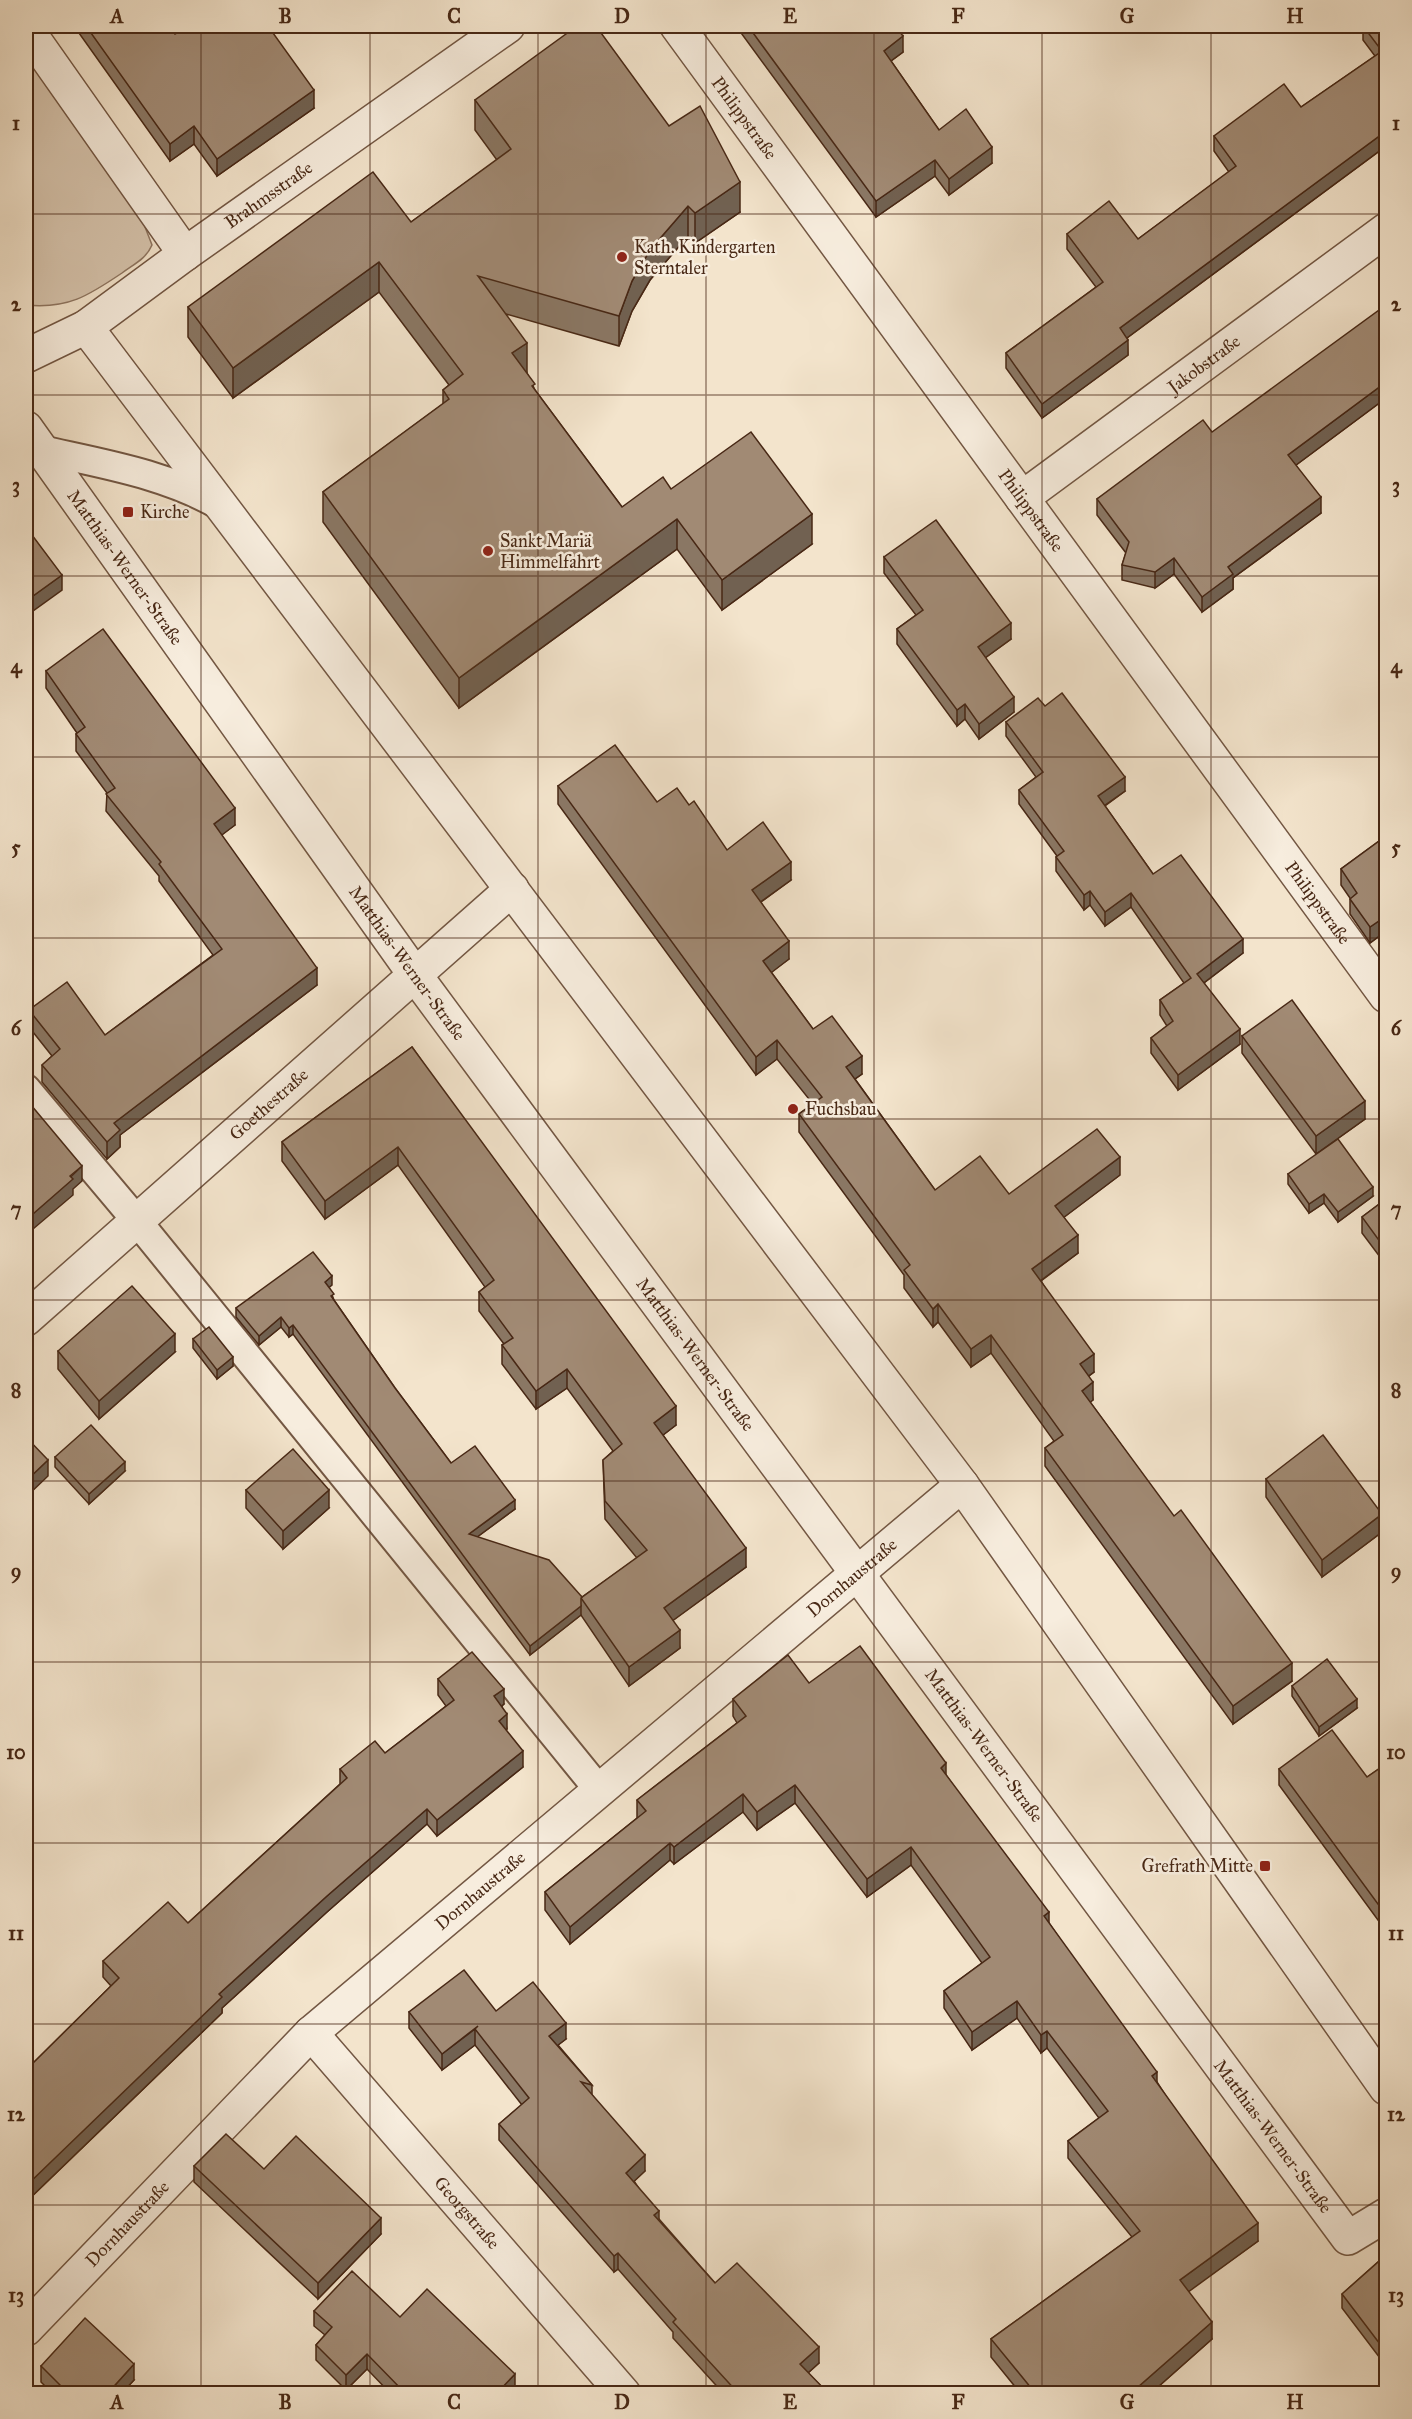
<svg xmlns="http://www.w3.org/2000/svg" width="1412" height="2419" viewBox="0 0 1412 2419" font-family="'IM FELL Great Primer',serif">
  <rect width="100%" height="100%" fill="#f3e4cc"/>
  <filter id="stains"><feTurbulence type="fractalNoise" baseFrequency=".00333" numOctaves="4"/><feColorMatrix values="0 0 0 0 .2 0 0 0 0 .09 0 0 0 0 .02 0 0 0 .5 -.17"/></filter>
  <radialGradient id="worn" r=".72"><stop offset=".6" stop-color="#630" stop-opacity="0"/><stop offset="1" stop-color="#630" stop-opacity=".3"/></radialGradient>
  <path fill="#d6c4ad" stroke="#8f7661" stroke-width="1.5" d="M26 53 140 214 152 245C146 259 134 264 122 273 88 296 68 309 26 305Z"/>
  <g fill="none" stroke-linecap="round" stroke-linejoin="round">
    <g stroke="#735743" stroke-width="32">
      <g id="service">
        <path d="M41 450C103 464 166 474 221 506"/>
        <polyline points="26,1089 137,1221 599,1790"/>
      </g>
    </g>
    <g stroke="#735743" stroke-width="36">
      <g id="minor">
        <path id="s1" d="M677 26 1386 996"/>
        <polyline points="26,28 185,254"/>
        <polyline points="86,327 962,1485 1386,2088"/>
        <path id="s2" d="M26 356 86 327 185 254 508 26"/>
        <path id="s3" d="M26 428 415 975 1348 2238 1386 2215"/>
        <path id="s4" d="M1022 498 1386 230"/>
        <path id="s5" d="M26 1319 512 889"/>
        <path id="s6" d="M311 2033 624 2394"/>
        <path id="s7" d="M26 2329 311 2033 962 1485"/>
      </g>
    </g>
    <use href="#service" stroke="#f7edde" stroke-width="28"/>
    <use href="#minor" stroke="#f7edde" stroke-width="33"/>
  </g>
  <g fill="#8a7764" stroke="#482815" stroke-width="1.5">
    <polygon points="74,26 168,26 175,34 314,108 217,176 194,144 170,161"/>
    <polygon points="736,26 895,26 903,52 891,61 939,130 992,163 949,195 935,176 876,217"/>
    <polygon points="1363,26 1386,26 1386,146 1127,338 1128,355 1042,418 1006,368 1006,353 1096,287 1067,249 1067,234 1138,239 1229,172 1214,151 1214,136 1301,107 1375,56 1363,40"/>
    <polygon points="475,100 669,126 740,212 695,243 688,236 650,280 632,311 619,346 506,314 527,373 535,390 622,507 671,489 812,544 722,610 677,549 459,708 323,522 323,492 443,404 443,390 449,385 379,292 233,398 188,337 188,307 411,222 497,160 475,130"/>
    <polygon points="1386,398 1296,465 1321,513 1233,578 1233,589 1202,612 1174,574 1155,588 1122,580 1122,565 1126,553 1097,515 1097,499 1212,432"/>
    <polygon points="884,557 1011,639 985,658 1014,712 979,739 965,719 957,726 897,644 897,629 916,615 884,573"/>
    <polygon points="46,671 235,825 221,835 317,985 120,1135 120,1147 107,1159 42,1082 42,1065 52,1056 29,1027 29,1010 105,1035 213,955 159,881 159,876 106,811 107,793 76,751 76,734 77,733 46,688"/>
    <polygon points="1006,722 1125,791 1105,806 1153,874 1243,953 1204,983 1240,1044 1178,1090 1151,1053 1151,1038 1167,1026 1160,1015 1160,1000 1184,983 1131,907 1105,926 1090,905 1084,910 1056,871 1056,857 1057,856 1019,804 1019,790 1036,777 1006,736"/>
    <polygon points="558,786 657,802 727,850 791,880 761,902 789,959 771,972 813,1029 862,1074 855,1079 935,1190 1009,1194 1120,1175 1064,1217 1078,1253 1041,1281 1094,1372 1089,1376 1093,1400 1090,1402 1292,1681 1233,1724 1045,1466 1045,1448 1054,1441 991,1353 971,1367 938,1322 933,1327 904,1288 904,1275 799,1132 799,1114 813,1104 777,1059 756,1075 558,804"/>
    <polygon points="1386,836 1386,931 1370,943 1350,914 1350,898 1341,885 1341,869"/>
    <polygon points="1242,1036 1365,1119 1316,1154 1242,1053"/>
    <polygon points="412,1047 676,1425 663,1435 746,1567 673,1620 680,1648 629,1686 581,1615 530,1655 293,1334 289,1337 281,1327 259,1345 236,1317 236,1308 332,1285 329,1287 334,1300 395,1388 451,1463 515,1509 477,1537 582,1597 637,1558 605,1519 603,1460 613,1451 567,1388 536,1409 502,1364 502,1345 504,1344 479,1311 479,1292 485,1287 398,1165 325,1219 282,1161 282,1142"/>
    <polygon points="1288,1174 1373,1196 1338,1222 1324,1203 1309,1213 1288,1184"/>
    <polygon points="1386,1199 1386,1265 1362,1233 1362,1217"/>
    <polygon points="193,1339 233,1366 217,1379 193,1348"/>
    <polygon points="58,1351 175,1352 99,1419 58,1369"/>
    <polygon points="55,1457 125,1471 89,1504 55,1467"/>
    <polygon points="1266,1479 1382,1532 1322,1577 1266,1497"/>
    <polygon points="246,1490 329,1508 283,1549 246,1508"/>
    <polygon points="438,1679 504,1704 502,1706 507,1729 506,1730 523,1767 437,1836 427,1824 327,1912 222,2008 222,2013 26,2202 26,2070 111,1986 103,1977 103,1961 188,1923 340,1784 340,1769 385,1753 446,1706 438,1695"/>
    <polygon points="809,1683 946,1775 1049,1923 1157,2082 1258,2241 1188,2291 1212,2339 1150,2394 1021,2394 991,2357 991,2339 1132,2237 1068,2158 1068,2141 1099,2118 1047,2048 1041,2053 1017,2018 972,2050 944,2008 944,1991 982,1963 911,1865 867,1897 795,1803 757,1830 743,1812 674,1864 670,1860 570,1944 545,1910 545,1892 637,1818 637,1800 737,1723 733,1716 733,1699"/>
    <polygon points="1292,1686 1357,1708 1319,1736 1292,1696"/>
    <polygon points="1386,1764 1386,1931 1279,1785 1279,1769 1367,1777"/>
    <polygon points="496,2011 566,2039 558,2045 592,2085 592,2095 645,2171 634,2181 659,2219 715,2283 819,2363 808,2373 829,2394 724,2394 673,2338 673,2332 618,2269 614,2272 499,2140 499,2124 522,2105 475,2045 442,2070 409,2028 409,2012"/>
    <polygon points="194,2166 264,2169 381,2234 318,2299 194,2182"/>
    <polygon points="1386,2255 1386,2366 1342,2308 1342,2294"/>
    <polygon points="314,2311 400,2317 515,2388 510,2394 391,2394 367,2369 346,2390 316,2360 316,2345 325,2335 314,2326"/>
    <polygon points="41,2366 134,2380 121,2394 53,2394 41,2382"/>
  </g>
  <g fill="#716151" stroke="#482815" stroke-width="1.5">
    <polygon points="903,36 903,52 884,66 884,51"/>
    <polygon points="314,90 314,108 217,176 217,159"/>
    <polygon points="194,126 194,144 170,161 170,144"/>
    <polygon points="1386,131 1386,146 1120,343 1120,328"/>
    <polygon points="992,147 992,163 949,195 949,179"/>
    <polygon points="935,160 935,176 876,217 876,201"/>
    <polygon points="740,182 740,212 695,243 695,213"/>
    <polygon points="688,206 688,236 650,280 632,311 619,346 619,316 632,281 650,250"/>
    <polygon points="379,262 379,292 233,398 233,368"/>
    <polygon points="1128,340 1128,355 1042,418 1042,404"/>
    <polygon points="527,343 527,373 512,383 512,353"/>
    <polygon points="1386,382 1386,398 1288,471 1288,455"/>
    <polygon points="1321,497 1321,513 1233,578 1233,589 1202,612 1202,597 1228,567"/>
    <polygon points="812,514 812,544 722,610 722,580"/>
    <polygon points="677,519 677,549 459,708 459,678"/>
    <polygon points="1174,558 1174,574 1155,588 1155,572"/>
    <polygon points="62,575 62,590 26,616 26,601"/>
    <polygon points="1011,623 1011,639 978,663 978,647"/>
    <polygon points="1014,697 1014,712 979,739 979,724"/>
    <polygon points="965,704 965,719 957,726 957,710"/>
    <polygon points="1125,777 1125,791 1098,810 1098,796"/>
    <polygon points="235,808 235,825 214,841 214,824"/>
    <polygon points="791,862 791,880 752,908 752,890"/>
    <polygon points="1090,891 1090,905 1084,910 1084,895"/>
    <polygon points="1131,893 1131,907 1105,926 1105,912"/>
    <polygon points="1386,916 1386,931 1370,943 1370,927"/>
    <polygon points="1243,939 1243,953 1197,988 1197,974"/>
    <polygon points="789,941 789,959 763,979 763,961"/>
    <polygon points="317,968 317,985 120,1135 120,1147 107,1159 107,1142 114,1123"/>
    <polygon points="1240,1029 1240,1044 1178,1090 1178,1075"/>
    <polygon points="777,1040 777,1059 756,1075 756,1057"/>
    <polygon points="862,1056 862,1074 846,1085 846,1067"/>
    <polygon points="1365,1101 1365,1119 1316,1154 1316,1136"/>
    <polygon points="398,1147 398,1165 325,1219 325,1201"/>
    <polygon points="1120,1157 1120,1175 1055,1224 1055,1206"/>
    <polygon points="82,1166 82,1181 73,1189 73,1195 26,1235 26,1220"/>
    <polygon points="1373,1187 1373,1196 1338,1222 1338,1212"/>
    <polygon points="1324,1194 1324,1203 1309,1213 1309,1204"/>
    <polygon points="1078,1235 1078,1253 1032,1287 1032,1269"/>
    <polygon points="332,1276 332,1285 325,1291 325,1282"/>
    <polygon points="938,1304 938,1322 933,1327 933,1309"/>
    <polygon points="281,1317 281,1327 259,1345 259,1336"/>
    <polygon points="293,1325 293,1334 289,1337 289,1328"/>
    <polygon points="175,1334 175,1352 99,1419 99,1401"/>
    <polygon points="991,1335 991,1353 971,1367 971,1349"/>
    <polygon points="1094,1354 1094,1372 1080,1382 1080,1364"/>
    <polygon points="233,1357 233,1366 217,1379 217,1370"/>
    <polygon points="567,1369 567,1388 536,1409 536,1391"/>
    <polygon points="1093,1382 1093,1400 1082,1409 1082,1391"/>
    <polygon points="676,1406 676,1425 654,1442 654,1423"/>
    <polygon points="48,1460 48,1476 26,1497 26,1481"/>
    <polygon points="125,1462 125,1471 89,1504 89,1494"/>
    <polygon points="329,1490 329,1508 283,1549 283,1531"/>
    <polygon points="515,1500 515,1509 469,1543 469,1534"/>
    <polygon points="1382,1514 1382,1532 1322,1577 1322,1560"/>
    <polygon points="746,1548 746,1567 664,1627 664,1608"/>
    <polygon points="29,1562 29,1578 26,1581 26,1566"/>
    <polygon points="581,1606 581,1615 530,1655 530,1646"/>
    <polygon points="680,1630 680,1648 629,1686 629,1667"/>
    <polygon points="1292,1663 1292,1681 1233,1724 1233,1706"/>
    <polygon points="504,1689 504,1704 494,1712 494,1696"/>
    <polygon points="1357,1699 1357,1708 1319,1736 1319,1727"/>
    <polygon points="507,1714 507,1729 499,1737 499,1721"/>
    <polygon points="523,1751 523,1767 437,1836 437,1820"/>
    <polygon points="946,1763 946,1781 941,1768"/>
    <polygon points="795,1785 795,1803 757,1830 757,1812"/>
    <polygon points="743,1794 743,1812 674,1864 674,1847"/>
    <polygon points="427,1809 427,1824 327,1912 222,2008 222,2013 26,2202 26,2186 219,1994 327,1896"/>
    <polygon points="670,1843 670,1860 570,1944 570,1927"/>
    <polygon points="911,1847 911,1865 867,1897 867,1879"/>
    <polygon points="1049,1912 1049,1929 1044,1916"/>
    <polygon points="1017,2001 1017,2018 972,2050 972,2032"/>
    <polygon points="566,2023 566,2039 549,2052 549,2036"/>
    <polygon points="475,2029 475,2045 442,2070 442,2054"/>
    <polygon points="1047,2031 1047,2048 1041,2053 1041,2035"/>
    <polygon points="1157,2072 1157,2090 1152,2076"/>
    <polygon points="645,2155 645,2171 626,2189 626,2173"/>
    <polygon points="659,2211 659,2227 654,2215"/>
    <polygon points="381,2218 381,2234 318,2299 318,2283"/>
    <polygon points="1258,2223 1258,2241 1180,2298 1180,2280"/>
    <polygon points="618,2253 618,2269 614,2272 614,2256"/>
    <polygon points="1212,2322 1212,2339 1150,2394 1130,2394"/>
    <polygon points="819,2347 819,2363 800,2380 800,2364"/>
    <polygon points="367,2354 367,2369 346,2390 346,2375"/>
    <polygon points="134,2364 134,2380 121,2394 107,2394"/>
    <polygon points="515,2374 515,2388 510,2394 496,2394"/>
  </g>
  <g fill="#a18a74" stroke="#482815" stroke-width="1.5">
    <polygon points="86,26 168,26 175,34 189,26 268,26 314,90 217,159 194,126 170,144"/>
    <polygon points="577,26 596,26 669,126 700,106 740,182 695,213 688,206 650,250 632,281 619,316 478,276 527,343 512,353 535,384 532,386 622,507 663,477 671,489 751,432 812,514 722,580 677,519 459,678 323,492 449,399 443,390 463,374 379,262 233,368 188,307 373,172 411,222 511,149 475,100"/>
    <polygon points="748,26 895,26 903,36 884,51 939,130 966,109 992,147 949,179 935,160 876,201"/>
    <polygon points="1363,26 1386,26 1386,131 1120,328 1128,340 1042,404 1006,353 1103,282 1067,234 1109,201 1138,239 1236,166 1214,136 1284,84 1301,107 1382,51"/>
    <polygon points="1386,305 1386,382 1288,455 1321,497 1228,567 1233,574 1202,597 1174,558 1155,572 1122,565 1129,542 1097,499 1203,420 1212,432"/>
    <polygon points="936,520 1011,623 978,647 1014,697 979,724 965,704 957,710 897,629 923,610 884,557"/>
    <polygon points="26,527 62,575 26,601"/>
    <polygon points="103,629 235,808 214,824 317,968 114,1123 120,1130 107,1142 42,1065 60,1049 29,1010 67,982 105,1035 222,949 159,864 161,862 106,794 115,788 76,734 85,727 46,671"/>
    <polygon points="1062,693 1125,777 1098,796 1153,874 1181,855 1243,939 1197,974 1240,1029 1178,1075 1151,1038 1173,1021 1160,1000 1191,978 1131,893 1105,912 1090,891 1084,895 1056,857 1064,851 1019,790 1043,772 1006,722 1038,698 1045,706"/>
    <polygon points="615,745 657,802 677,788 689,805 694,801 727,850 763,822 791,862 752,890 789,941 763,961 813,1029 832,1016 862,1056 846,1067 935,1190 980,1156 1009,1194 1097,1129 1120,1157 1055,1206 1078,1235 1032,1269 1094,1354 1080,1364 1093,1382 1082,1391 1174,1516 1181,1510 1292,1663 1233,1706 1045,1448 1063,1435 991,1335 971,1349 938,1304 933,1309 904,1270 910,1265 799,1114 822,1097 777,1040 756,1057 558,786"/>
    <polygon points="1386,836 1386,916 1370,927 1350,899 1357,893 1341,869"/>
    <polygon points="1292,1000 1365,1101 1316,1136 1242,1036"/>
    <polygon points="412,1047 676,1406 654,1423 746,1548 664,1608 680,1630 629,1667 581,1598 647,1550 605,1501 603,1460 622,1444 567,1369 536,1391 502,1345 513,1338 479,1292 494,1280 398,1147 325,1201 282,1142"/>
    <polygon points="26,1099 82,1166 70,1176 73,1179 26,1220"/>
    <polygon points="1338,1139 1373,1187 1338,1212 1324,1194 1309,1204 1288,1174"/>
    <polygon points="1386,1199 1386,1250 1362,1217"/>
    <polygon points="313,1252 332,1276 325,1282 334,1294 331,1296 395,1388 451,1463 475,1446 515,1500 469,1534 549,1560 582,1597 581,1598 581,1606 530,1646 293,1325 289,1328 281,1317 259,1336 236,1308"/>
    <polygon points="132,1286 175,1334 99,1401 58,1351"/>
    <polygon points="209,1327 233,1357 217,1370 193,1339"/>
    <polygon points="91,1425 125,1462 89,1494 55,1457"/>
    <polygon points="1323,1435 1382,1514 1322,1560 1266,1479"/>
    <polygon points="26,1437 48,1460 26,1481"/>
    <polygon points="293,1449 329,1490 283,1531 246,1490"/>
    <polygon points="26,1558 29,1562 26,1566"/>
    <polygon points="860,1646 946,1763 941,1768 1049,1912 1044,1916 1157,2072 1152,2076 1258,2223 1180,2280 1212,2322 1130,2394 1036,2394 991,2339 1140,2231 1068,2141 1108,2111 1047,2031 1041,2035 1017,2001 972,2032 944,1991 990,1957 911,1847 867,1879 795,1785 757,1812 743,1794 674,1847 670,1843 570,1927 545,1892 646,1811 637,1800 746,1716 733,1699 788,1655 809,1683"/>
    <polygon points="472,1652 504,1689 494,1696 507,1714 499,1721 523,1751 437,1820 427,1809 327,1896 219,1994 222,1997 26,2186 26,2070 119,1978 103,1961 168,1902 188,1923 347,1778 340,1769 375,1741 385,1753 454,1700 438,1679"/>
    <polygon points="1327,1659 1357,1699 1319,1727 1292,1686"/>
    <polygon points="1332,1730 1367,1777 1386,1764 1386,1915 1279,1769"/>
    <polygon points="464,1970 496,2011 533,1982 566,2023 549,2036 592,2085 581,2082 645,2155 626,2173 659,2211 654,2215 715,2283 737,2263 819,2347 800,2364 829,2394 739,2394 673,2322 676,2319 618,2253 614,2256 499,2124 529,2098 475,2029 478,2026 442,2054 409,2012"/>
    <polygon points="226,2134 264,2169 296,2136 381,2218 318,2283 194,2166"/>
    <polygon points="1386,2255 1386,2352 1342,2294"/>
    <polygon points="352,2271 400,2317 427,2289 515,2374 496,2394 406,2394 367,2354 346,2375 316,2345 332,2327 314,2311"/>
    <polygon points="85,2318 134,2364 107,2394 69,2394 41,2366"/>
  </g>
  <path fill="none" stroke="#482815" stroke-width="1.5" stroke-opacity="0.55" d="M201 26V2394M370 26V2394M538 26V2394M706 26V2394M874 26V2394M1042 26V2394M1211 26V2394M26 214H1386M26 395H1386M26 576H1386M26 757H1386M26 938H1386M26 1119H1386M26 1300H1386M26 1481H1386M26 1662H1386M26 1843H1386M26 2024H1386M26 2205H1386"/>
  <g fill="#8f2418" stroke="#f7edde" stroke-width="2">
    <circle cx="622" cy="257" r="6"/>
    <rect x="122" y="506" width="12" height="12" rx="3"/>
    <circle cx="488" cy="551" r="6"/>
    <circle cx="793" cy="1109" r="6"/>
    <rect x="1259" y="1860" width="12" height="12" rx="3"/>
  </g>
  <g text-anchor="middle" stroke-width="5" stroke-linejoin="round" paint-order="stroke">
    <g font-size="18" fill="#482815" stroke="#f7edde">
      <text dy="6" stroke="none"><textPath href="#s1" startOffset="114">Philippstraße</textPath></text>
      <text dy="6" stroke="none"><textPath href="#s2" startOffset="292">Brahmsstraße</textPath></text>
      <text dy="6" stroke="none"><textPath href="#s4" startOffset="226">Jakobstraße</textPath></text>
      <text dy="6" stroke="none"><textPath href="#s1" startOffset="600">Philippstraße</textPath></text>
      <text dy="6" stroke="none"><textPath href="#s3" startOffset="171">Matthias-Werner-Straße</textPath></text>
      <text dy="6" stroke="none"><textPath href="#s1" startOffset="1086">Philippstraße</textPath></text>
      <text dy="6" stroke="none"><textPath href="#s3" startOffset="657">Matthias-Werner-Straße</textPath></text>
      <text dy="6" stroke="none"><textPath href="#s5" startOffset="324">Goethestraße</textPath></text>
      <text dy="6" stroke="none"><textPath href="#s3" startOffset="1143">Matthias-Werner-Straße</textPath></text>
      <text dy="6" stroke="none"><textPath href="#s7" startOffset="1118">Dornhaustraße</textPath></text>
      <text dy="6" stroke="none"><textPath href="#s3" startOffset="1629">Matthias-Werner-Straße</textPath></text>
      <text dy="6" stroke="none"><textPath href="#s7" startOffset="632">Dornhaustraße</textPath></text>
      <text dy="6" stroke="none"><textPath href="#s3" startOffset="2115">Matthias-Werner-Straße</textPath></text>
      <text dy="6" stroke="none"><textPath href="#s6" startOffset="238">Georgstraße</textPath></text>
      <text dy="6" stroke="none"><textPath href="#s7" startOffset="146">Dornhaustraße</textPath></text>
    </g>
    <g font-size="18" fill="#482815" stroke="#f7edde" text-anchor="start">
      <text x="634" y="253">Kath. Kindergarten<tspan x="634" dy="21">Sterntaler</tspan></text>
      <text x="140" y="518">Kirche</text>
      <text x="500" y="547">Sankt Mariä<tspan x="500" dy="21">Himmelfahrt</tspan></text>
      <text x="805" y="1115">Fuchsbau</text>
      <text x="1253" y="1872" text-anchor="end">Grefrath Mitte</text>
    </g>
  </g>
  <rect width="1412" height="2419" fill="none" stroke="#f3e4cc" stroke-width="66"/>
  <rect x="33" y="33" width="1346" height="2353" fill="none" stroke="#482815" stroke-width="2"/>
  <g font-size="20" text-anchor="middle" font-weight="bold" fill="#482815">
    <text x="117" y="23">A</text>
    <text x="285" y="23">B</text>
    <text x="454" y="23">C</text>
    <text x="622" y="23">D</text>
    <text x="790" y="23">E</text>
    <text x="958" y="23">F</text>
    <text x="1127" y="23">G</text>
    <text x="1295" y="23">H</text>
    <text x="16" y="130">1</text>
    <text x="1396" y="130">1</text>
    <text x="16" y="311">2</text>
    <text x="1396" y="311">2</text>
    <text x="16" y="492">3</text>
    <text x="1396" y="492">3</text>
    <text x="16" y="673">4</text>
    <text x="1396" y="673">4</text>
    <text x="16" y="854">5</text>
    <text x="1396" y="854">5</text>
    <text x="16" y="1035">6</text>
    <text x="1396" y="1035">6</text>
    <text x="16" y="1216">7</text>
    <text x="1396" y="1216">7</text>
    <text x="16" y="1397">8</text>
    <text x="1396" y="1397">8</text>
    <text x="16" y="1578">9</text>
    <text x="1396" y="1578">9</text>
    <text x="16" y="1759">10</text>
    <text x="1396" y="1759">10</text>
    <text x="16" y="1940">11</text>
    <text x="1396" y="1940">11</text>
    <text x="16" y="2121">12</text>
    <text x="1396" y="2121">12</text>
    <text x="16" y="2302">13</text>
    <text x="1396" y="2302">13</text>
    <text x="117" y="2409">A</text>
    <text x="285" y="2409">B</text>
    <text x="454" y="2409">C</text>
    <text x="622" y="2409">D</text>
    <text x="790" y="2409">E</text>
    <text x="958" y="2409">F</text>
    <text x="1127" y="2409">G</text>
    <text x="1295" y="2409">H</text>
  </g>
  <rect width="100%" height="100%" filter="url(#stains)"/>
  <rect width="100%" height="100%" fill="url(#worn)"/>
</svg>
